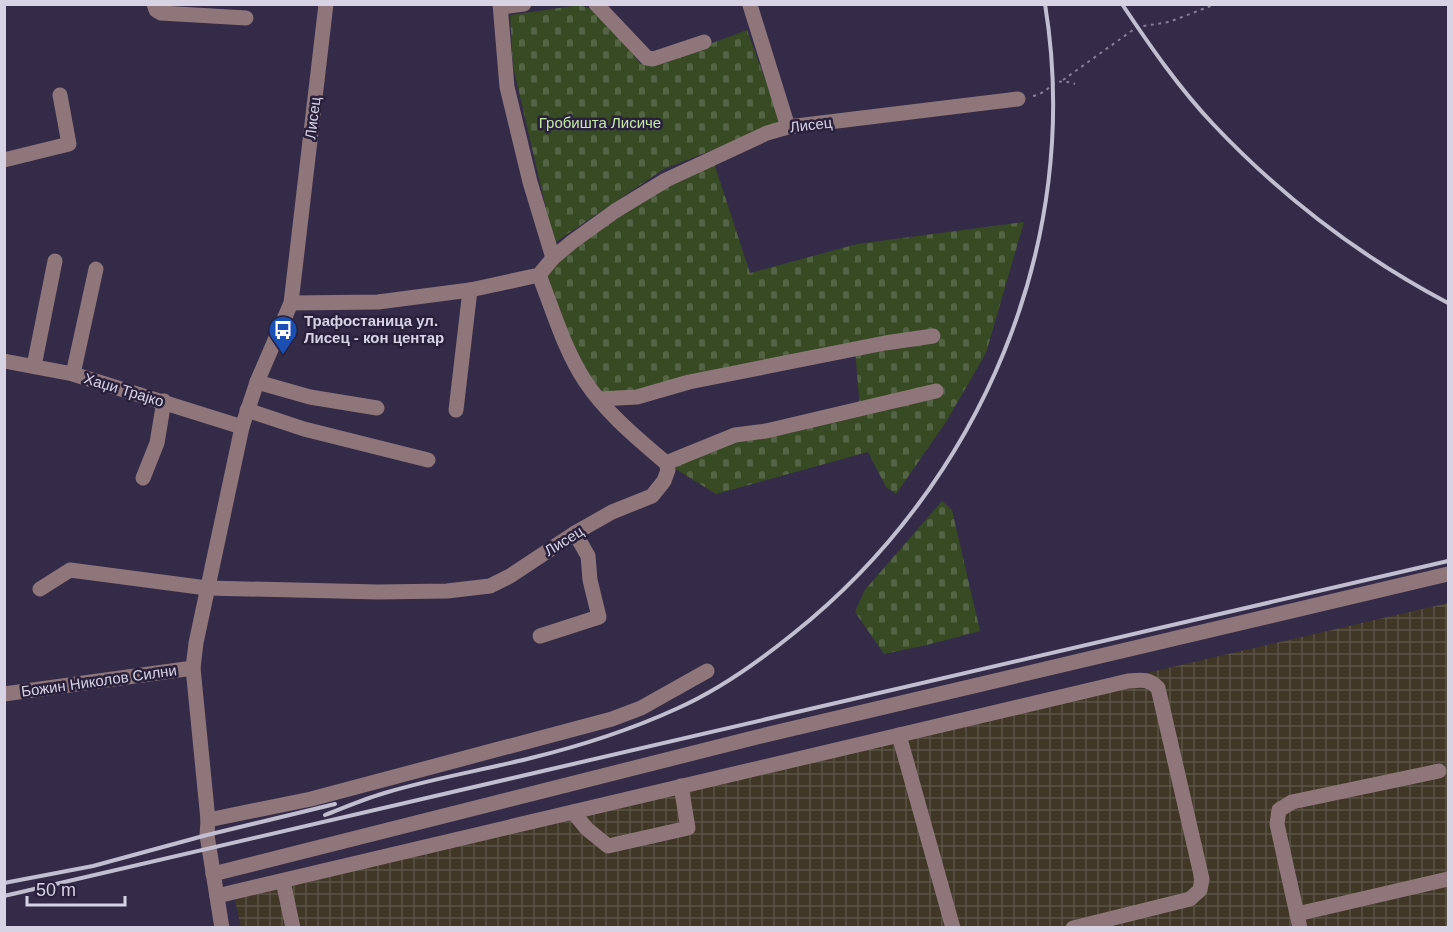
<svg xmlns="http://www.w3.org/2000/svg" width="1453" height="932" viewBox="0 0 1453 932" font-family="Arial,sans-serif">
  <defs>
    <pattern id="industrial-grid" width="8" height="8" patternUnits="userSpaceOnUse" patternTransform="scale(1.5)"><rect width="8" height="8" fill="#403726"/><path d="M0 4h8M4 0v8" fill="none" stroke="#5b5345"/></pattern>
    <pattern id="cemetery-stones" width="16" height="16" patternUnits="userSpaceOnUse" patternTransform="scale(1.5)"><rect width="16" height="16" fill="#374a23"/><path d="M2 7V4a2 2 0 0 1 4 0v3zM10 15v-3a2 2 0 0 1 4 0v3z" fill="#536343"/></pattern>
  </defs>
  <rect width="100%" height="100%" fill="#332b47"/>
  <polygon fill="url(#industrial-grid)" points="1448,603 1448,927 241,928 232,885"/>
  <g fill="url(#cemetery-stones)">
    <polygon points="580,5 596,11 641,64 667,60 747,30 781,123 664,169 554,243 513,66 510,15"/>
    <polygon points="712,157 750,273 857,244 1024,222 986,353 946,422 896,494 886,487 868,452 716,494 666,463 689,454 860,409 855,350 599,399 539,275 553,258"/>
    <polygon points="942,501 952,510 980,631 927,645 884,654 855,612 864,591"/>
  </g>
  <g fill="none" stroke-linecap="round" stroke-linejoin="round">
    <g stroke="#868097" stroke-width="2" stroke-dasharray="3 4.5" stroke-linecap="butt">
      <polyline points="1063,80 1137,27 1169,22 1216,4"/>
      <path d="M1033 96C1053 92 1050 75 1075 84"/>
    </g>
    <g stroke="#8e767a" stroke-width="15">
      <polyline points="154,4 156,10 161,13 246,18"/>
      <polyline points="500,4 507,87 530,182 553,258"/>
      <polyline points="596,4 647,58 653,59 704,42"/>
      <polyline points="750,5 788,127"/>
      <polyline points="501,7 524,4"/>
      <polyline points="4,160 69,144 60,95"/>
      <polyline points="291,303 378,302 470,290 539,275 553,258 572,242 615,211 666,180 767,133 788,127 1018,99"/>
      <polyline points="4,361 73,374 242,427"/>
      <polyline points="34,366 55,261"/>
      <polyline points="73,374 96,269"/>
      <polyline points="257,382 310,397 377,408"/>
      <polyline points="599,399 637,397 689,382 885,343 933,336"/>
      <polyline points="247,410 304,429 428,460"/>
      <polyline points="456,410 470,290"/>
      <polyline points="666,463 735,435 766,431 936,391"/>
      <polyline points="143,478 157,443 164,401"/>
      <path d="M40 589 70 570 207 588 378 592 447 591 490 586 510 576 575 533 612 512 652 496 664 481 668 470 666 463C637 438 606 413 585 381 564 349 553 310 539 275"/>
      <polyline points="540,636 599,617 590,580 588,556 575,533"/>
      <polyline points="4,694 193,668"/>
      <polyline points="899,735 953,928"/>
      <polyline points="573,812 587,829 608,846 688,828 681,786"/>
      <polyline points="208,820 311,799 612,719 641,708 707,671"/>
      <polyline points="213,874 757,737 1448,574"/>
      <polyline points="283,881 293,928"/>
      <path d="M217 896 1128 681C1140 680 1149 678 1158 688L1202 879 1200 890 1190 899 1073 928"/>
      <polyline points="1297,914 1448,879"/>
      <polyline points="222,928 207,835 208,820 193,668 196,643 242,427 257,382 291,303 326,4"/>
      <polyline points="1300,928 1277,824 1279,810 1292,802 1439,771"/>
    </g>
    <g stroke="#c2bed1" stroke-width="4">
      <path d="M1122 4C1150 46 1179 88 1213 124 1281 196 1361 257 1448 303"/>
      <path d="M325 815C346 807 366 798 388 792 435 778 483 770 531 758 580 746 630 730 676 709 719 690 757 663 794 633 980 485 1084 242 1045 4"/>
      <polyline points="4,883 93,866 207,835 335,804"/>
      <polyline points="4,896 1448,561"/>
    </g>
  </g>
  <defs>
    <g id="bus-pin" transform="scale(1.5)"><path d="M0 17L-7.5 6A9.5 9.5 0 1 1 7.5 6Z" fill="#1a4fb4" stroke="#29213c"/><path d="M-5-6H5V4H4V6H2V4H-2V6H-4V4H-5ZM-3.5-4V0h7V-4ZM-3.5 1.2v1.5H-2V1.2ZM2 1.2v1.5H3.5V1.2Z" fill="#fff"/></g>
  </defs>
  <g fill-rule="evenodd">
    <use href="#bus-pin" x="283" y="330"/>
  </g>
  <g text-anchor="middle" stroke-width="5" stroke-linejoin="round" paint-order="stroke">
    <g font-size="15" fill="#d7d3e5" stroke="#29213c">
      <text transform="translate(313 118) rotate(-83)" y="5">Лисец</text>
      <text transform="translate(811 125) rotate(-7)" y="5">Лисец</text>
      <text transform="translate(124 390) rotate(17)" y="5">Хаџи Трајко</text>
      <text transform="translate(564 541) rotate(-32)" y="5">Лисец</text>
      <text transform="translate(99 681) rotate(-8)" y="5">Божин Николов Силни</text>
    </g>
    <g font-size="15" fill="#c6eaa6" stroke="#29213c">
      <text x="600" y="128">Гробишта Лисиче</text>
    </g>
    <g font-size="15" font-weight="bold" fill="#d7d3e5" stroke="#29213c" text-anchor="start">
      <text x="304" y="326">Трафостаница ул.<tspan x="304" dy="17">Лисец - кон центар</tspan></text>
    </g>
  </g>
  <rect width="1453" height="932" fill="none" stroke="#d7d3e5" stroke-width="12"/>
  <path d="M27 896v9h98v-9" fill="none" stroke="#d7d3e5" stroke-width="3"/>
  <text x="36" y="896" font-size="18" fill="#d7d3e5" stroke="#29213c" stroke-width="4.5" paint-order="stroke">50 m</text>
</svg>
